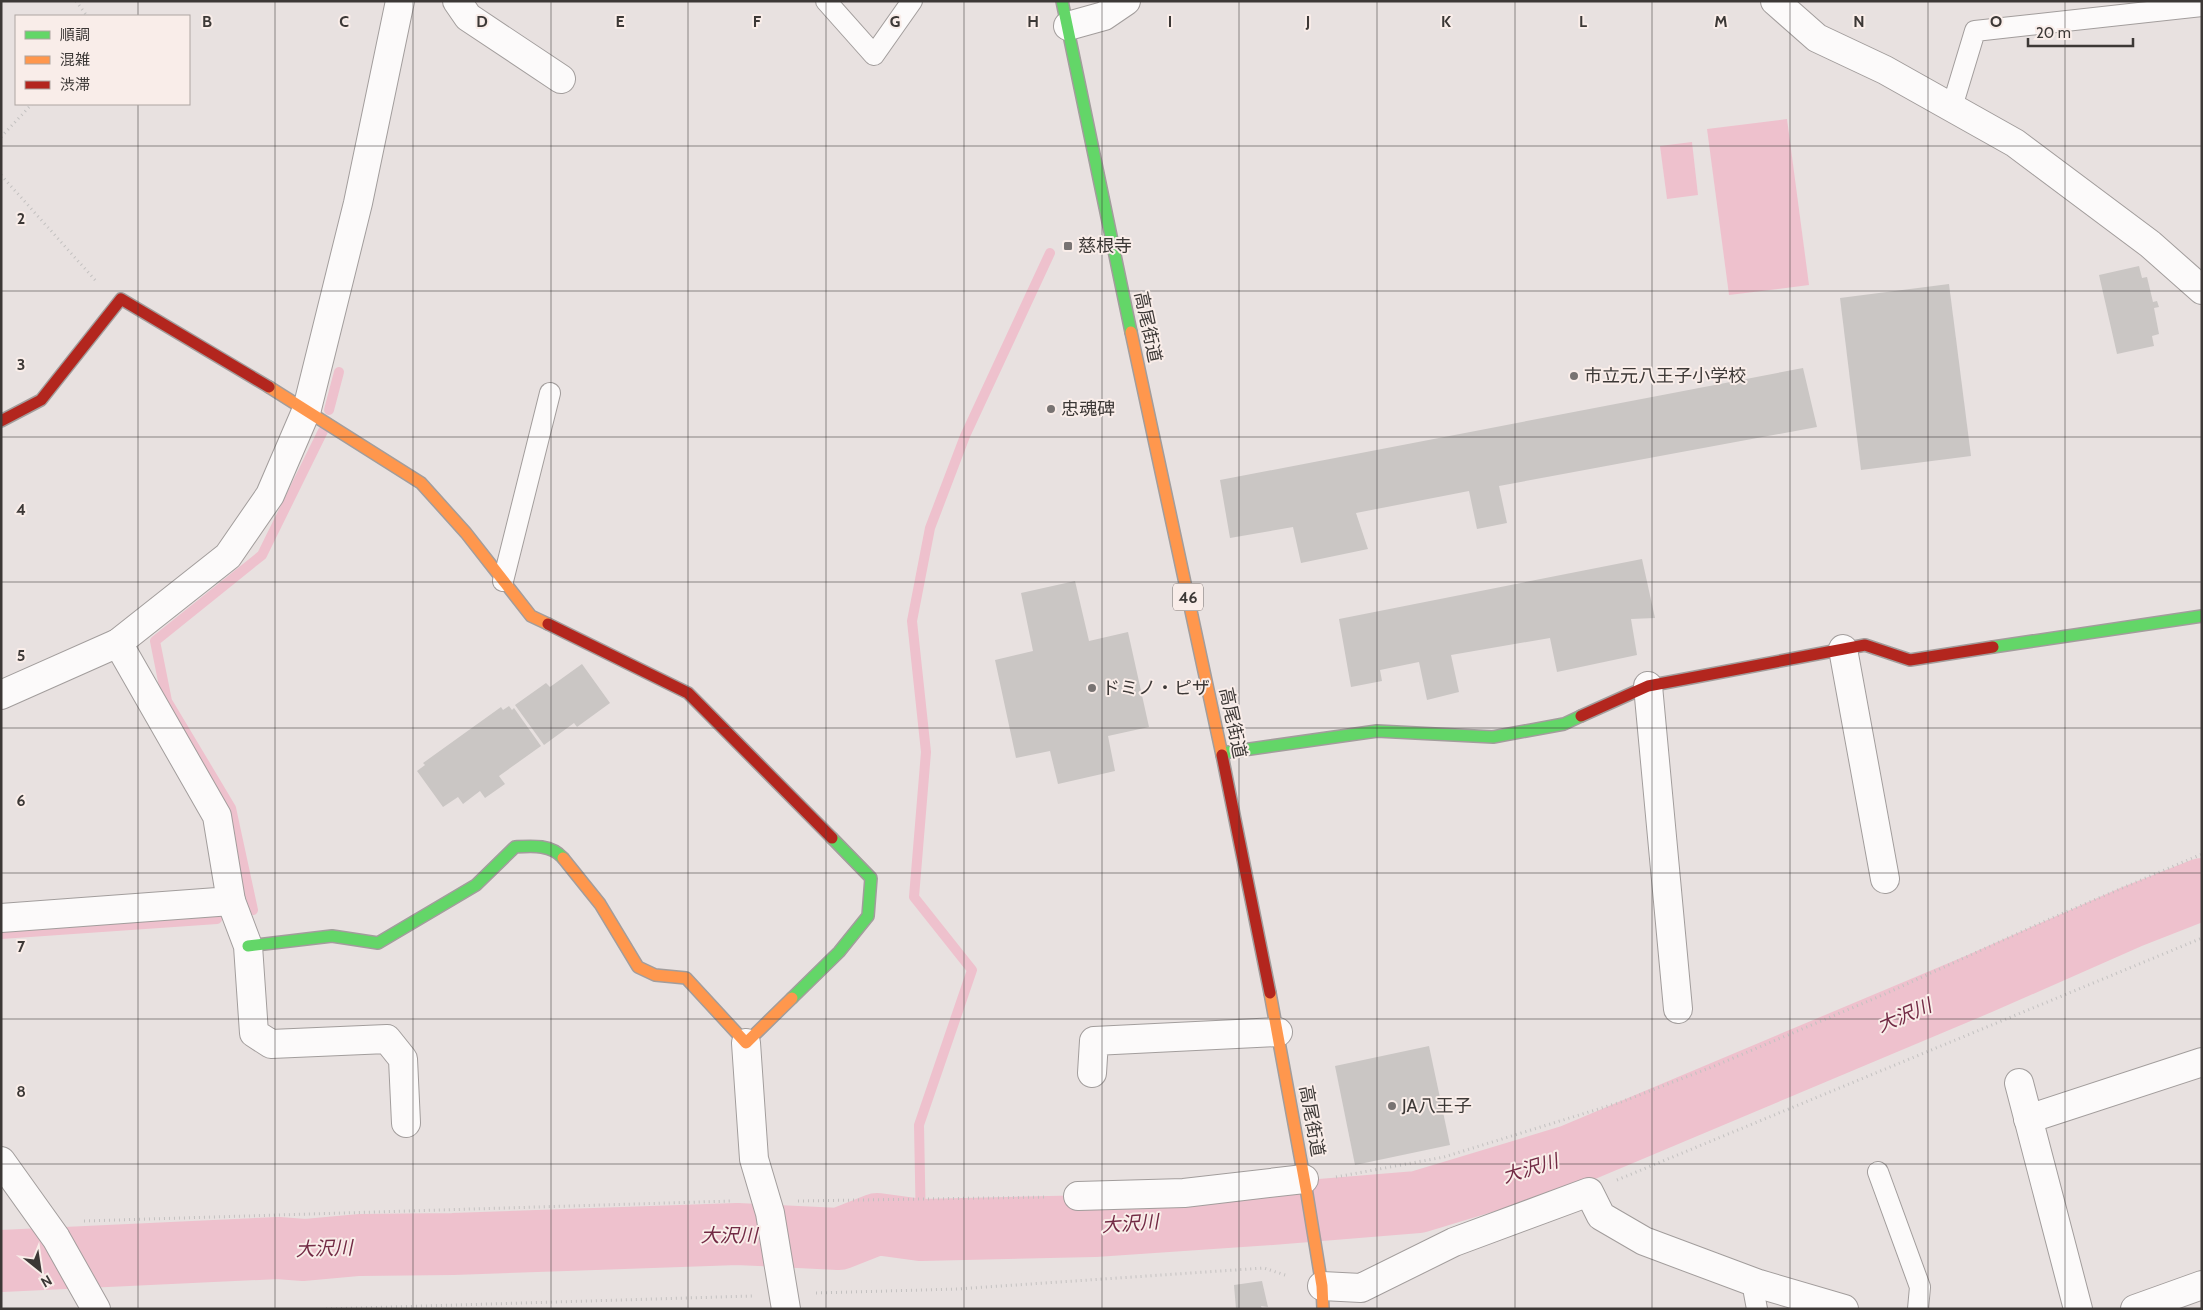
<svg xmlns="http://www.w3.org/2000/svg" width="2203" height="1310" viewBox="0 0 2203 1310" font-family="Cabin,'Noto Sans JP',sans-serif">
  <rect width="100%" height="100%" fill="#e8e1e0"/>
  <g fill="#eec1cd">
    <polygon points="1787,119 1809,285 1729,295 1707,129"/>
    <polygon points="1692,142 1698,195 1667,199 1660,146"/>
  </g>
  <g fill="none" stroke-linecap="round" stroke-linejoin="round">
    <g stroke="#eec1cd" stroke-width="10">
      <polyline points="329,410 339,372"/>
      <polyline points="253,910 231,808 167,701 155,641 262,555 323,431"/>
      <polyline points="1,934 217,919"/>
      <polyline points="921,1230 919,1125 972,970 914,897 926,752 912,621 930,528 965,436 1050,253"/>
    </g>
    <polyline stroke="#eec1cd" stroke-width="62" points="1,1261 278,1248 304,1250 359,1245 453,1244 737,1234 839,1239 877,1224 921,1230 1094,1226 1271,1214 1418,1202 1570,1156 1981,983 2131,917 2202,889"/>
  </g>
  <g fill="#cac6c4">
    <polygon points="2139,266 2142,278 2147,277 2153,302 2157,301 2159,307 2154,308 2159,334 2152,336 2154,346 2117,354 2099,275"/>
    <polygon points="1949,284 1971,456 1861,470 1840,298"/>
    <polygon points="1803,368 1817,427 1499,486 1507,523 1477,529 1469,491 1356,513 1368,549 1301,563 1293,527 1230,538 1220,480"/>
    <polygon points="1642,559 1655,618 1631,619 1637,655 1557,672 1550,638 1451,655 1459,692 1427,700 1419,662 1380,670 1382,681 1351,687 1339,619"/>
    <polygon points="1075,581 1089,641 1128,632 1149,727 1108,736 1115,771 1058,784 1050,751 1016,758 995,660 1033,651 1021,593"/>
    <polygon points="582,664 610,703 577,727 574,723 544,745 515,705 546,683 550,687"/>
    <polygon points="509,706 512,710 514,708 541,746 499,776 505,784 485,798 480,791 463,804 458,797 443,807 417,771 425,765 423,763 501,707 503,710"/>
    <polygon points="1429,1046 1450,1145 1355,1165 1335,1066"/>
    <polygon points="1262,1281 1268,1307 1261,1306 1262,1309 1236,1309 1234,1285"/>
  </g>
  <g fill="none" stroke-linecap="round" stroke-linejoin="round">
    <g stroke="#a29d9c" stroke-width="22">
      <g id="lane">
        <polyline points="826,1 874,55 912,1"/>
        <polyline points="1952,107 1975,31 2202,6"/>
        <polyline points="503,581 550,393"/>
        <polyline points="1878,1172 1920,1287 1918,1309"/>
        <polyline points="1757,1309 1754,1293 1759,1284"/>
      </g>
    </g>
    <g stroke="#a29d9c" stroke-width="30">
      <g id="street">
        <polyline points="457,1 468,17 561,79"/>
        <polyline points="1775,1 1817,38 1885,70 2015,143 2150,244 2202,290"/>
        <polyline points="1068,26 1104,16 1126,1"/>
        <polyline points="1843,649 1885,879"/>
        <polyline points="1648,686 1678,1009"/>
        <polyline points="1,695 118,643 228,556 270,495 307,409 358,203 400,1"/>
        <polyline points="231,901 248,946 254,1033 271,1044 387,1039 403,1059 406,1123"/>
        <polyline points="1,918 231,901 217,816 118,643"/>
        <polyline points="746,1043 754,1159 770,1213 786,1309"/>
        <polyline points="1092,1073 1094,1041 1278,1032"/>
        <polyline points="2019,1083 2078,1309"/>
        <polyline points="2028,1119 2202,1062"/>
        <polyline points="1,1161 56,1238 96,1309"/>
        <polyline points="1078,1196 1184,1193 1304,1179"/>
        <polyline points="1322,1286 1361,1288 1454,1242 1589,1192 1601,1216 1644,1241 1759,1284 1844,1309"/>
        <polyline points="2135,1309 2202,1285"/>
      </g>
    </g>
    <g stroke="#a29d9c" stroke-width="14">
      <g id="fast">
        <polyline points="1062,1 1131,332"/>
        <polyline points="1993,647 2202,616"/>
        <polyline points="1222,753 1377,731 1493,737 1564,724 1581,716"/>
        <path d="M248 946 332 936 378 943 476 885 515 847C531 846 551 844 563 858"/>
        <polyline points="792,998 839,952 868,916 871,878 832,838"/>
      </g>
    </g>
    <g stroke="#a29d9c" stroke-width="14">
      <g id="slow">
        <polyline points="1131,332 1222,755"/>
        <polyline points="269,387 421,483 466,533 531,616 548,624"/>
        <polyline points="563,858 600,904 638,967 655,975 686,978 746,1043 792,998"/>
        <polyline points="1270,993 1307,1194 1322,1286 1323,1309"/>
      </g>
    </g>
    <g stroke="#a29d9c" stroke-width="14">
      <g id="jam">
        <polyline points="1,421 41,400 121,299 269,387"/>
        <polyline points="548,624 688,693 832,838"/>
        <polyline points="1581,716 1648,686 1865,645 1910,660 1993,647"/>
        <polyline points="1222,755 1270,993"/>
      </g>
    </g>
    <g stroke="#c3c1c0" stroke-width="3" stroke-dasharray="1 4" stroke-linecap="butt">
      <polyline points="76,1 87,16"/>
      <polyline points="1,137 32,104"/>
      <polyline points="1,175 96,281"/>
      <polyline points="1336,1177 1444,1157 1621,1102 1712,1067 1885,994 2047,920 2202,854"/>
      <polyline points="1617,1180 2202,938"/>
      <polyline points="798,1201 1047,1197"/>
      <polyline points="84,1221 732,1201"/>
      <polyline points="816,1293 957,1289 1264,1268 1288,1276"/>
      <polyline points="326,1309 752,1296"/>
    </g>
    <use href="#lane" stroke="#fcfafa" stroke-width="20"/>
    <use href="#street" stroke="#fcfafa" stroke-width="28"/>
    <use href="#fast" stroke="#63d668" stroke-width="11"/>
    <use href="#slow" stroke="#ff974d" stroke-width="11"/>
    <use href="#jam" stroke="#b3261e" stroke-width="11"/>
  </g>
  <path fill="none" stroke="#3c3836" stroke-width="1" stroke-opacity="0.55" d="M138 1V16M275 1V1309M413 1V1309M551 1V1309M688 1V1309M826 1V1309M964 1V1309M1102 1V1309M1239 1V1309M1377 1V1309M1515 1V1309M1652 1V1309M1790 1V1309M1928 1V1309M2065 1V1309M138 104V1309M1 146H2202M1 291H2202M1 437H2202M1 582H2202M1 728H2202M1 873H2202M1 1019H2202M1 1164H2202"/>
  <g fill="#787372" stroke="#f9ede9" stroke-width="2">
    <rect x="1063" y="241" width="10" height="10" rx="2.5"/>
    <circle cx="1574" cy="376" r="5"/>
    <circle cx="1051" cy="409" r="5"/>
    <circle cx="1092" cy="688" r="5"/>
    <circle cx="1392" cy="1106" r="5"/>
  </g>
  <g text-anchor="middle" stroke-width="4" stroke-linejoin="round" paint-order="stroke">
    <rect fill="#f9ede9" stroke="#756e6c" stroke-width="1" x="1173" y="583.5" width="30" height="27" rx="4"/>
    <g font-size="16" font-weight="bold" fill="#3c3836">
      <text x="1188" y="603">46</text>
    </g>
    <g font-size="18" fill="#3c3836" stroke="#f9ede9" text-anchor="start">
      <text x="1078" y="252">慈根寺</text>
      <text x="1584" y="382">市立元八王子小学校</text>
      <text x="1061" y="415">忠魂碑</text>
      <text x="1102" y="694">ドミノ・ピザ</text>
      <text x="1402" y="1112">JA八王子</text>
    </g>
    <g font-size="18" fill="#3c3836" stroke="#f9ede9">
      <text transform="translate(1148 327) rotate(78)" y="6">高尾街道</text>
      <text transform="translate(1233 723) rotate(78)" y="6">高尾街道</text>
      <text transform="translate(1312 1121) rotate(80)" y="6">高尾街道</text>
    </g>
    <g font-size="19" font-style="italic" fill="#722a44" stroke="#f9ede9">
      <text transform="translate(1904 1015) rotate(-23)" y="7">大沢川</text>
      <text transform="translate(1530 1168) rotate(-17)" y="7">大沢川</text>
      <text transform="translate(1130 1223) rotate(-4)" y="7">大沢川</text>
      <text x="729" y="1242">大沢川</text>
      <text transform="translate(324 1248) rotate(-2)" y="7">大沢川</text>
    </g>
  </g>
  <g font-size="16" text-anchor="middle" font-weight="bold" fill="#3c3836" stroke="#f9ede9" stroke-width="4" stroke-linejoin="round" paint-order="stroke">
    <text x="207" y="27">B</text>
    <text x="344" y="27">C</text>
    <text x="482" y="27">D</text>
    <text x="620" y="27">E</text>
    <text x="757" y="27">F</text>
    <text x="895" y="27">G</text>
    <text x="1033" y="27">H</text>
    <text x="1170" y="27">I</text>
    <text x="1308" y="27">J</text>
    <text x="1446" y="27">K</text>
    <text x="1583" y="27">L</text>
    <text x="1721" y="27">M</text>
    <text x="1859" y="27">N</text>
    <text x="1996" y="27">O</text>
    <text x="21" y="224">2</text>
    <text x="21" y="370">3</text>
    <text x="21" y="515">4</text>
    <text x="21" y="661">5</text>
    <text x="21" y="806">6</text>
    <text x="21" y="952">7</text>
    <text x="21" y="1097">8</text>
  </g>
  <rect width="2203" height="1310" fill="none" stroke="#3c3836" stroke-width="5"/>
  <rect x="15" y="15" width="175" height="90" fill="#f9ede9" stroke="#ada5a1"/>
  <rect x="25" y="31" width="25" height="8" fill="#63d668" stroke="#ada5a1"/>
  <text x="60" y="40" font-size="15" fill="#3c3836">順調</text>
  <rect x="25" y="56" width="25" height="8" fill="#ff974d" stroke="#ada5a1"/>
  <text x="60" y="65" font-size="15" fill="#3c3836">混雑</text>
  <rect x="25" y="81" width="25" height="8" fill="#b3261e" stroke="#ada5a1"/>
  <text x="60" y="90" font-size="15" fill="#3c3836">渋滞</text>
  <g transform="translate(40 1270) rotate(150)" stroke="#f9ede9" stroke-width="4" paint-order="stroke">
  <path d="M0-4L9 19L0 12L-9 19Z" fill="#3c3836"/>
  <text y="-8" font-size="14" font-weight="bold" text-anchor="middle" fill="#3c3836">N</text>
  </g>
  <path d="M2028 38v8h105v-8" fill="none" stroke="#3c3836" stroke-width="2.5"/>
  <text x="2036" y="38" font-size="15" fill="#3c3836" stroke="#f9ede9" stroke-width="4" paint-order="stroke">20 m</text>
</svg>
